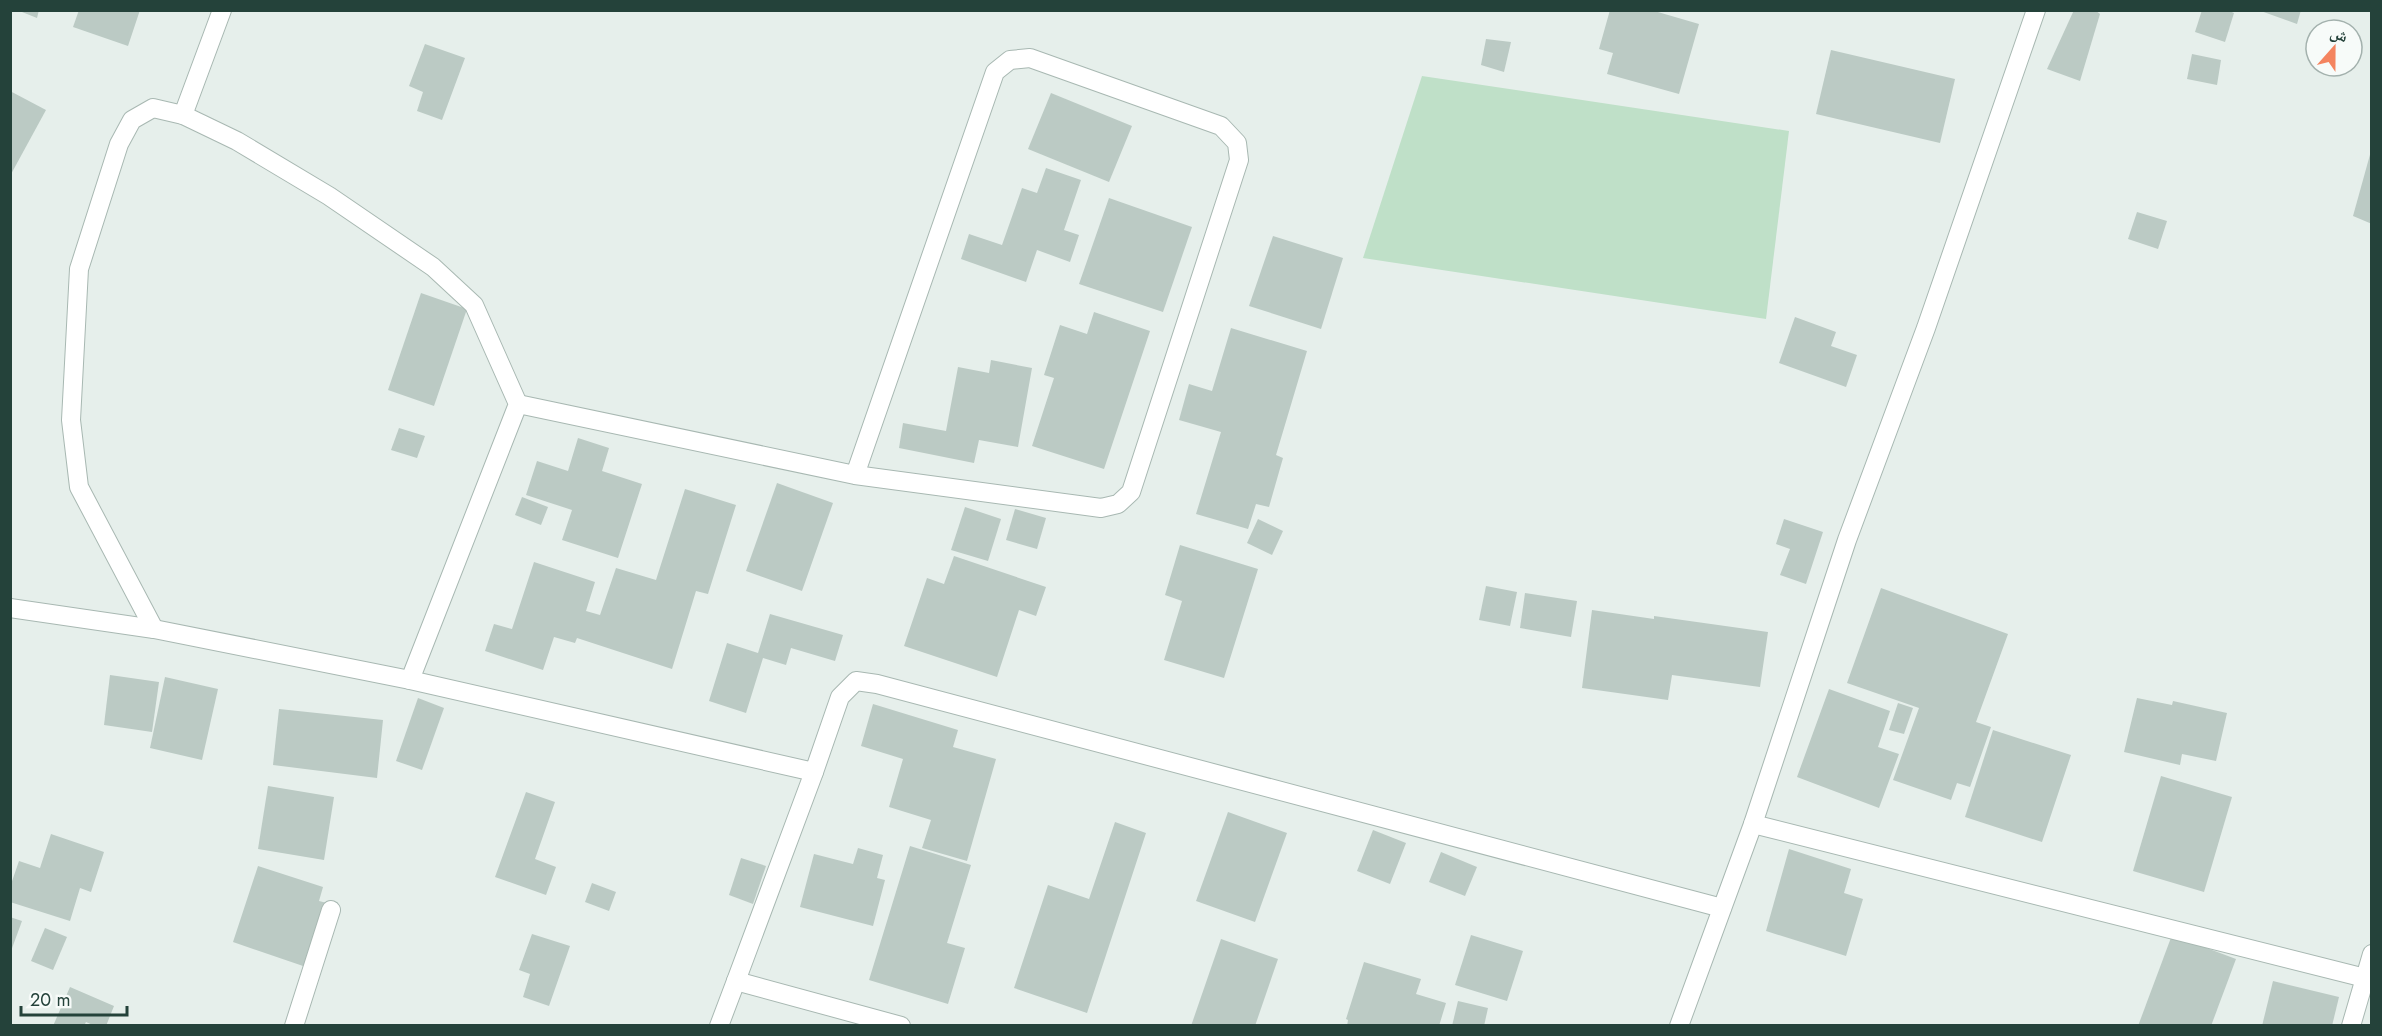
<svg xmlns="http://www.w3.org/2000/svg" width="2382" height="1036" viewBox="0 0 2382 1036" font-family="Jost,'Noto Naskh Arabic',sans-serif">
  <rect width="100%" height="100%" fill="#e6efeb"/>
  <polygon fill="#bfe0c8" points="1422,76 1789,131 1766,319 1363,258"/>
  <g fill="#bbcac4">
    <polygon points="17,10 39,10 37,18"/>
    <polygon points="79,10 140,10 128,46 73,27"/>
    <polygon points="1610,10 1651,10 1699,24 1679,94 1607,74 1613,53 1599,49"/>
    <polygon points="2074,10 2095,10 2100,14 2080,81 2047,69"/>
    <polygon points="2202,10 2227,10 2234,13 2225,42 2195,32"/>
    <polygon points="2258,10 2301,10 2297,24"/>
    <polygon points="1486,39 1511,42 1504,72 1481,65"/>
    <polygon points="425,44 465,58 442,120 417,111 423,92 409,86"/>
    <polygon points="1831,50 1955,79 1940,143 1816,114"/>
    <polygon points="2192,54 2221,60 2217,85 2187,79"/>
    <polygon points="10,91 46,110 10,176"/>
    <polygon points="1051,93 1132,126 1109,182 1028,149"/>
    <polygon points="2371,151 2372,151 2372,224 2353,216"/>
    <polygon points="1046,168 1081,180 1064,230 1079,235 1070,262 1037,250 1026,282 961,259 969,234 1002,245 1022,188 1037,193"/>
    <polygon points="1109,198 1192,227 1163,312 1079,284"/>
    <polygon points="2137,212 2167,221 2158,249 2128,239"/>
    <polygon points="1273,236 1343,258 1321,329 1249,306"/>
    <polygon points="421,293 467,309 434,406 388,390"/>
    <polygon points="1094,312 1150,331 1104,469 1032,446 1054,378 1044,375 1060,325 1087,334"/>
    <polygon points="1795,317 1836,332 1831,346 1857,355 1846,387 1779,363"/>
    <polygon points="1231,328 1307,351 1276,455 1283,458 1269,507 1256,504 1248,529 1196,514 1221,432 1179,420 1189,384 1212,391"/>
    <polygon points="991,360 1032,368 1018,447 979,440 974,463 899,448 903,423 946,431 958,367 989,373"/>
    <polygon points="399,428 425,436 417,458 391,450"/>
    <polygon points="578,438 609,448 602,471 642,484 618,558 562,540 572,510 526,495 537,461 568,471"/>
    <polygon points="777,483 833,503 802,591 746,571"/>
    <polygon points="685,489 736,505 708,594 696,591 672,669 577,638 575,643 554,637 543,670 485,651 494,624 512,629 534,562 595,582 586,611 600,615 616,568 656,580"/>
    <polygon points="522,497 548,507 541,525 515,515"/>
    <polygon points="965,507 1001,519 988,561 951,550"/>
    <polygon points="1015,509 1046,518 1037,549 1006,540"/>
    <polygon points="1258,519 1283,531 1272,555 1247,543"/>
    <polygon points="1784,519 1823,532 1806,584 1780,575 1790,549 1776,544"/>
    <polygon points="1180,545 1258,569 1224,678 1164,660 1182,601 1165,595"/>
    <polygon points="954,556 1046,587 1036,616 1019,610 997,677 904,646 927,578 944,584"/>
    <polygon points="1486,586 1517,592 1510,626 1479,620"/>
    <polygon points="1881,588 2008,634 1976,722 1991,727 1970,787 1957,783 1951,800 1893,780 1919,708 1847,683"/>
    <polygon points="1525,593 1577,601 1571,637 1520,628"/>
    <polygon points="1592,610 1654,619 1654,616 1768,632 1760,687 1672,675 1668,700 1582,688"/>
    <polygon points="770,614 843,635 835,661 791,648 786,665 763,658 746,713 709,701 727,643 758,653"/>
    <polygon points="110,675 159,682 152,732 104,725"/>
    <polygon points="165,677 218,689 202,760 150,748"/>
    <polygon points="1829,689 1890,711 1878,747 1899,754 1879,808 1797,777"/>
    <polygon points="418,698 444,708 422,770 396,761"/>
    <polygon points="2137,698 2172,705 2173,701 2227,713 2216,761 2182,754 2180,765 2124,752"/>
    <polygon points="1898,703 1913,708 1904,734 1889,730"/>
    <polygon points="873,704 958,730 953,747 996,759 967,861 922,848 931,820 889,807 903,759 861,746"/>
    <polygon points="279,709 383,720 377,778 273,765"/>
    <polygon points="1993,730 2071,755 2042,842 1965,817"/>
    <polygon points="2161,776 2232,797 2204,892 2133,871"/>
    <polygon points="268,786 334,797 324,860 258,849"/>
    <polygon points="526,792 555,802 535,859 556,867 546,895 495,877"/>
    <polygon points="1228,812 1287,833 1255,922 1196,901"/>
    <polygon points="1115,822 1146,833 1087,1013 1014,988 1048,885 1089,899"/>
    <polygon points="1373,830 1406,843 1390,884 1357,871"/>
    <polygon points="51,834 104,852 91,892 80,888 70,921 10,902 10,887 19,861 40,868"/>
    <polygon points="910,846 971,865 947,943 965,948 948,1004 869,980"/>
    <polygon points="858,848 883,855 877,878 885,880 873,926 800,907 814,854 853,864"/>
    <polygon points="1789,849 1851,869 1844,893 1863,899 1846,956 1766,931"/>
    <polygon points="1441,852 1477,867 1465,896 1429,882"/>
    <polygon points="741,858 766,866 753,904 729,895"/>
    <polygon points="258,866 323,887 319,901 327,903 306,967 233,942"/>
    <polygon points="592,883 616,892 609,911 585,902"/>
    <polygon points="10,917 22,921 11,951 10,951"/>
    <polygon points="45,928 67,937 53,970 31,961"/>
    <polygon points="532,934 570,946 549,1006 523,997 530,974 519,970"/>
    <polygon points="1471,935 1523,951 1507,1001 1455,985"/>
    <polygon points="2172,935 2236,959 2211,1026 2138,1026"/>
    <polygon points="1221,939 1278,959 1255,1026 1191,1026"/>
    <polygon points="1364,962 1421,979 1416,994 1446,1003 1439,1026 1347,1026 1348,1020 1346,1019"/>
    <polygon points="2273,981 2339,997 2332,1026 2262,1026"/>
    <polygon points="70,987 114,1006 106,1026 95,1026 86,1022 84,1026 53,1026"/>
    <polygon points="1458,1001 1488,1008 1484,1026 1452,1026"/>
  </g>
  <g fill="none" stroke-linecap="round" stroke-linejoin="round">
    <g stroke="#a8b8b2" stroke-width="20">
      <g id="street">
        <polyline points="183,115 222,10"/>
        <polyline points="518,404 855,475 1101,508 1118,504 1131,492 1239,160 1237,143 1221,126 1030,58 1010,60 995,72 855,475"/>
        <polyline points="10,608 154,629 410,680 814,772"/>
        <polyline points="154,629 79,487 71,420 79,269 119,144 132,120 153,108 183,115 237,141 329,196 433,267 474,305 518,404 410,680"/>
        <polyline points="1753,824 2365,978"/>
        <polyline points="294,1026 331,910"/>
        <polyline points="719,1026 736,981"/>
        <polyline points="901,1026 736,981 814,772 840,697 856,681 877,684 1722,908"/>
        <polyline points="1679,1026 1753,824 1847,540 1926,328 2036,10"/>
        <polyline points="2351,1026 2372,954"/>
      </g>
    </g>
    <use href="#street" stroke="#fff" stroke-width="18"/>
  </g>
  <rect width="2382" height="1036" fill="none" stroke="#24423a" stroke-width="24"/>
  <g transform="translate(2334 48) rotate(21)"><circle r="28" fill="#f7fbf9" stroke="#a3b1ad" stroke-width="1.5"/>
  <path d="M0-4.5L10 22L0 15L-10 22Z" fill="#f4845f"/>
  <text y="-9" font-size="16" font-weight="bold" text-anchor="middle" fill="#24423a">ش</text>
  </g>
  <path d="M21 1006v9h106v-9" fill="none" stroke="#24423a" stroke-width="3"/>
  <text x="30" y="1006" font-size="18" fill="#24423a" stroke="#f7fbf9" stroke-width="4.5" paint-order="stroke">20 m</text>
</svg>
